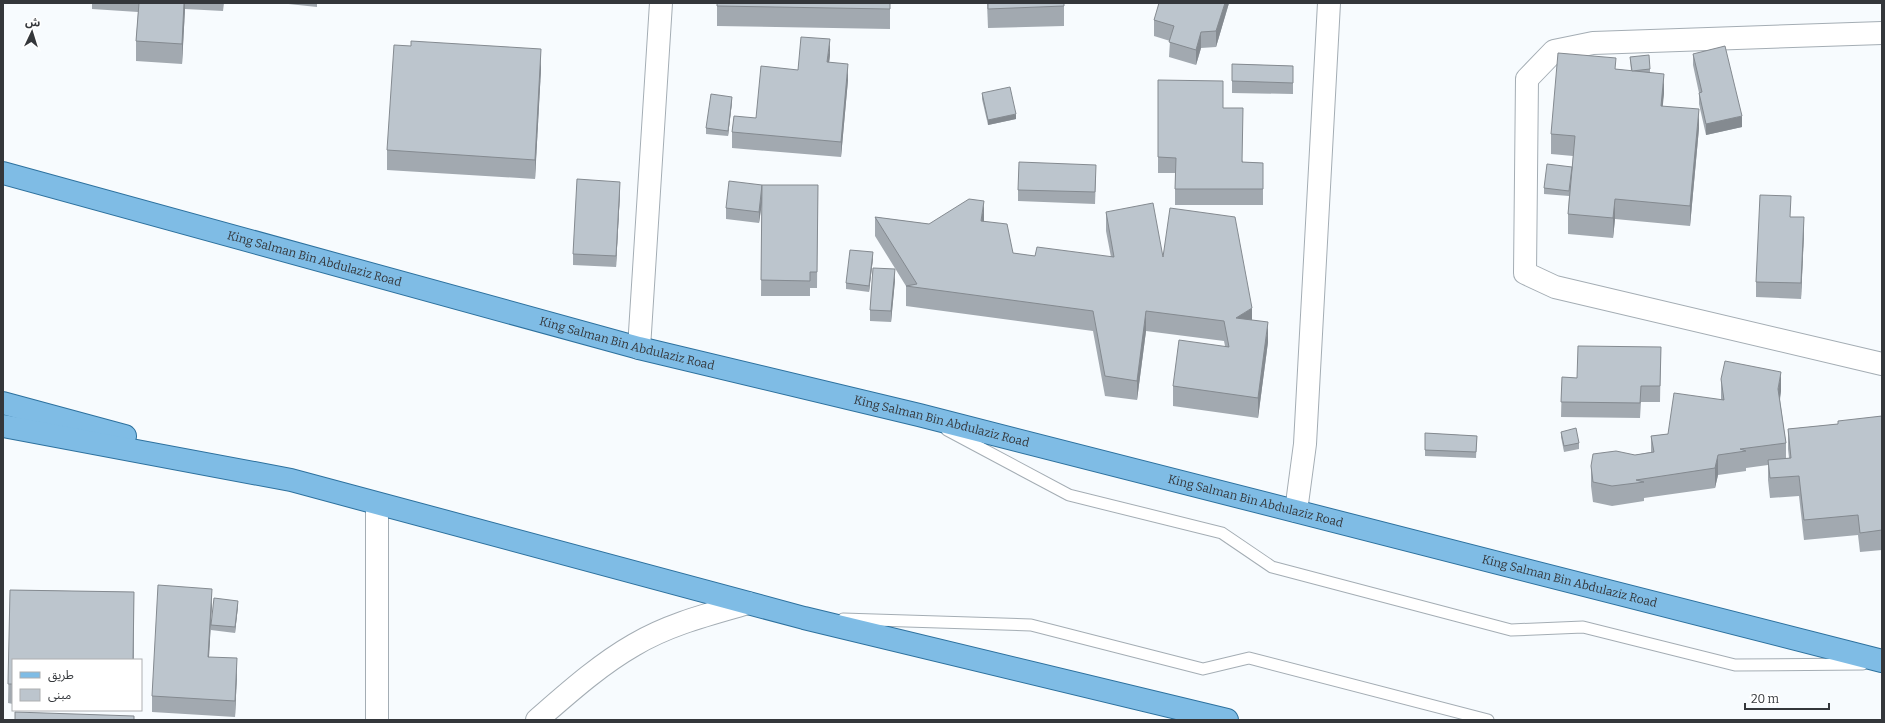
<svg xmlns="http://www.w3.org/2000/svg" width="1885" height="723" viewBox="0 0 1885 723" font-family="Bitter,'Noto Sans Arabic',serif">
  <rect width="100%" height="100%" fill="#f7fbfe"/>
  <g fill="none" stroke-linecap="round" stroke-linejoin="round">
    <g stroke="#a4adb4" stroke-width="13">
      <g id="lane">
        <polyline points="947,430 1069,495 1222,533 1272,567 1511,630 1583,627 1735,665 1863,664"/>
        <polyline points="843,619 1031,625 1203,669 1249,658 1488,720"/>
      </g>
    </g>
    <g stroke="#a4adb4" stroke-width="24">
      <g id="street">
        <polyline points="1882,33 1593,43 1554,51 1527,79 1525,273 1555,287 1882,364"/>
        <polyline points="639,348 661,3"/>
        <polyline points="1296,511 1305,444 1329,3"/>
        <polyline points="377,720 377,504"/>
        <path d="M537 720C567 694 599 665 634 645 669 624 710 614 748 603"/>
      </g>
    </g>
    <g stroke="#2d719e" stroke-width="24">
      <g id="primary">
        <path id="s1" d="M3 173 639 348 919 415 1882 661"/>
        <polyline points="3,403 125,436"/>
        <polyline points="3,426 291,480 804,618 1227,720"/>
      </g>
    </g>
    <use href="#lane" stroke="#fff" stroke-width="11"/>
    <use href="#street" stroke="#fff" stroke-width="22"/>
    <use href="#primary" stroke="#7fbce5" stroke-width="22"/>
  </g>
  <g fill="#a2a9b0">
    <polygon points="92,3 224,3 223,11 185,9 182,64 136,61 136,41 138,12 92,9"/>
    <polygon points="279,3 317,3 317,7"/>
    <polygon points="717,3 890,3 890,29 717,26"/>
    <polygon points="987,3 1064,3 1064,26 988,28"/>
    <polygon points="1229,3 1216,47 1201,48 1196,65 1169,57 1170,41 1154,36 1154,20"/>
    <polygon points="411,46 541,69 535,179 387,170 387,150"/>
    <polygon points="1693,54 1742,127 1706,135 1699,104 1699,93 1693,65"/>
    <polygon points="830,55 829,63 848,80 841,157 732,148 732,132 756,118 798,70"/>
    <polygon points="1630,57 1650,69 1650,72 1664,93 1662,106 1699,128 1690,226 1615,219 1613,238 1568,234 1568,214 1569,196 1544,194 1544,188 1572,167 1573,156 1551,154 1551,134 1616,69 1631,71"/>
    <polygon points="1232,64 1293,66 1293,94 1232,93"/>
    <polygon points="1158,80 1223,108 1243,162 1263,163 1263,205 1175,205 1175,173 1158,173"/>
    <polygon points="982,93 1016,119 988,125 982,99"/>
    <polygon points="732,102 728,136 706,134 706,128"/>
    <polygon points="1096,176 1095,204 1018,201 1018,190"/>
    <polygon points="762,185 818,185 817,288 810,288 810,296 761,296 762,201 759,223 726,219 726,208"/>
    <polygon points="620,193 616,267 573,265 573,254"/>
    <polygon points="1106,212 1163,257 1252,320 1268,342 1258,418 1173,406 1173,386 1225,346 1224,341 1146,331 1137,400 1105,396 1093,331 906,306 906,286 875,236 875,217 929,224 984,221 1013,253 1035,256 1111,257 1106,231"/>
    <polygon points="1791,217 1804,233 1801,299 1756,297 1756,282"/>
    <polygon points="873,258 869,292 846,289 846,283"/>
    <polygon points="895,280 891,322 870,321 870,310"/>
    <polygon points="1661,347 1660,402 1641,402 1640,418 1561,417 1562,377 1577,378"/>
    <polygon points="1721,379 1781,391 1780,400 1786,443 1786,458 1789,458 1788,449 1788,429 1838,424 1882,416 1882,550 1860,552 1858,535 1804,540 1799,496 1770,498 1768,480 1768,465 1746,468 1746,471 1718,475 1715,488 1644,498 1644,501 1612,506 1593,502 1591,486 1591,466 1635,455 1651,452 1651,436 1668,434 1721,399"/>
    <polygon points="1561,432 1579,443 1579,449 1564,452 1561,437"/>
    <polygon points="1425,433 1477,436 1476,458 1425,456"/>
    <polygon points="10,590 134,592 134,660 13,660 13,704 8,703"/>
    <polygon points="212,604 209,657 237,674 235,717 152,712 152,696"/>
    <polygon points="238,606 235,633 211,630 211,625"/>
  </g>
  <g fill="#848a90">
    <polygon points="184,3 185,3 185,9 182,64 182,44"/>
    <polygon points="1225,3 1229,3 1216,47 1216,31"/>
    <polygon points="1201,32 1201,48 1196,65 1196,50"/>
    <polygon points="830,39 830,55 827,78 827,62"/>
    <polygon points="541,49 541,69 535,179 535,160"/>
    <polygon points="848,64 848,80 841,157 841,142"/>
    <polygon points="1664,74 1664,93 1661,125 1661,106"/>
    <polygon points="732,97 732,102 728,136 728,131"/>
    <polygon points="1699,109 1699,128 1690,226 1690,206"/>
    <polygon points="1016,114 1016,119 988,125 988,120"/>
    <polygon points="1742,116 1742,127 1706,135 1706,124"/>
    <polygon points="620,182 620,193 616,267 616,256"/>
    <polygon points="763,185 763,196 759,223 759,212"/>
    <polygon points="1615,199 1615,219 1613,238 1613,218"/>
    <polygon points="984,201 984,221 981,240 981,221"/>
    <polygon points="1804,217 1804,233 1801,299 1801,283"/>
    <polygon points="873,252 873,258 869,292 869,286"/>
    <polygon points="895,269 895,280 891,322 891,311"/>
    <polygon points="1252,308 1252,327 1236,318"/>
    <polygon points="1146,311 1146,331 1137,400 1137,381"/>
    <polygon points="1268,322 1268,342 1258,418 1258,398"/>
    <polygon points="1781,372 1781,391 1778,409 1778,389"/>
    <polygon points="1718,455 1718,475 1715,488 1715,468"/>
    <polygon points="212,589 212,604 208,673 208,657"/>
    <polygon points="238,601 238,606 235,633 235,627"/>
    <polygon points="237,658 237,674 235,717 235,701"/>
  </g>
  <g fill="#bcc5cd" stroke="#848a90">
    <polygon points="139,3 184,3 182,44 136,41"/>
    <polygon points="717,3 890,3 890,9 717,6"/>
    <polygon points="988,3 1064,3 1064,6 988,9"/>
    <polygon points="1159,3 1225,3 1216,31 1201,32 1196,50 1169,42 1174,26 1154,20"/>
    <polygon points="801,37 830,39 827,62 848,64 841,142 732,132 734,116 756,118 761,66 798,70"/>
    <polygon points="411,41 541,49 535,160 387,150 394,45 411,46"/>
    <polygon points="1725,46 1742,116 1706,124 1699,93 1702,92 1693,54"/>
    <polygon points="1558,53 1616,58 1615,69 1664,74 1661,106 1699,109 1690,206 1615,199 1613,218 1568,214 1575,136 1551,134"/>
    <polygon points="1649,55 1650,69 1632,71 1630,57"/>
    <polygon points="1232,64 1293,66 1293,83 1232,81"/>
    <polygon points="1158,80 1223,81 1223,108 1243,108 1242,162 1263,163 1263,189 1175,189 1176,158 1158,157"/>
    <polygon points="1010,87 1016,114 988,120 982,93"/>
    <polygon points="711,94 732,97 728,131 706,128"/>
    <polygon points="1019,162 1096,165 1095,192 1018,190"/>
    <polygon points="1547,164 1572,167 1569,191 1544,188"/>
    <polygon points="577,179 620,182 616,256 573,254"/>
    <polygon points="729,181 762,185 759,212 726,208"/>
    <polygon points="762,185 818,185 817,272 810,272 810,281 761,280"/>
    <polygon points="1760,195 1791,196 1790,217 1804,217 1801,283 1756,282"/>
    <polygon points="969,199 984,201 981,221 1007,224 1013,253 1035,256 1037,247 1114,257 1106,212 1153,203 1163,257 1170,208 1235,217 1252,308 1236,318 1268,322 1258,398 1173,386 1179,340 1229,347 1224,321 1146,311 1137,381 1105,376 1093,311 906,286 917,284 875,217 929,224"/>
    <polygon points="850,250 873,252 869,286 846,283"/>
    <polygon points="873,268 895,269 891,311 870,310"/>
    <polygon points="1578,346 1661,347 1660,386 1641,386 1640,403 1561,402 1562,377 1577,378"/>
    <polygon points="1725,361 1781,372 1778,389 1786,443 1740,449 1746,451 1718,455 1715,468 1636,480 1644,482 1612,486 1593,482 1591,466 1593,454 1616,451 1635,455 1654,452 1651,436 1668,434 1674,393 1724,400 1721,379"/>
    <polygon points="1882,416 1882,530 1860,533 1858,515 1804,520 1799,476 1770,478 1768,460 1791,458 1788,429 1838,424 1838,421"/>
    <polygon points="1576,428 1579,443 1564,446 1561,432"/>
    <polygon points="1425,433 1477,436 1476,452 1425,450"/>
    <polygon points="158,585 212,589 208,657 237,658 235,701 152,696"/>
    <polygon points="10,590 134,592 133,660 13,660 13,684 8,684"/>
    <polygon points="214,598 238,601 235,627 211,625"/>
    <polygon points="15,712 134,716 134,720 15,720"/>
  </g>
  <g text-anchor="middle" stroke-width="3.5" stroke-linejoin="round" paint-order="stroke">
    <g font-size="12" fill="#34373b" stroke="#fff">
      <text dy="4" stroke="none"><textPath href="#s1" startOffset="323">King Salman Bin Abdulaziz Road</textPath></text>
      <text dy="4" stroke="none"><textPath href="#s1" startOffset="647">King Salman Bin Abdulaziz Road</textPath></text>
      <text dy="4" stroke="none"><textPath href="#s1" startOffset="971">King Salman Bin Abdulaziz Road</textPath></text>
      <text dy="4" stroke="none"><textPath href="#s1" startOffset="1295">King Salman Bin Abdulaziz Road</textPath></text>
      <text dy="4" stroke="none"><textPath href="#s1" startOffset="1619">King Salman Bin Abdulaziz Road</textPath></text>
    </g>
  </g>
  <rect width="1885" height="723" fill="none" stroke="#34373b" stroke-width="8"/>
  <rect x="12" y="659" width="130" height="52" fill="#ffffff" stroke="#aeafb1"/>
  <rect x="20" y="672" width="20" height="6" fill="#7fbce5" stroke="#aeafb1"/>
  <text x="48" y="679" font-size="12" fill="#34373b">طريق</text>
  <rect x="20" y="689" width="20" height="12" fill="#bcc5cd" stroke="#aeafb1"/>
  <text x="48" y="699" font-size="12" fill="#34373b">مبنى</text>
  <g transform="translate(32 32) rotate(4)" stroke="#ffffff" stroke-width="3" paint-order="stroke">
  <path d="M0-3L7 15L0 10L-7 15Z" fill="#34373b"/>
  <text y="-6" font-size="11" font-weight="bold" text-anchor="middle" fill="#34373b">ش</text>
  </g>
  <path d="M1745 703v6h84v-6" fill="none" stroke="#34373b" stroke-width="2"/>
  <text x="1751" y="703" font-size="12" fill="#34373b" stroke="#ffffff" stroke-width="3" paint-order="stroke">20 m</text>
</svg>
